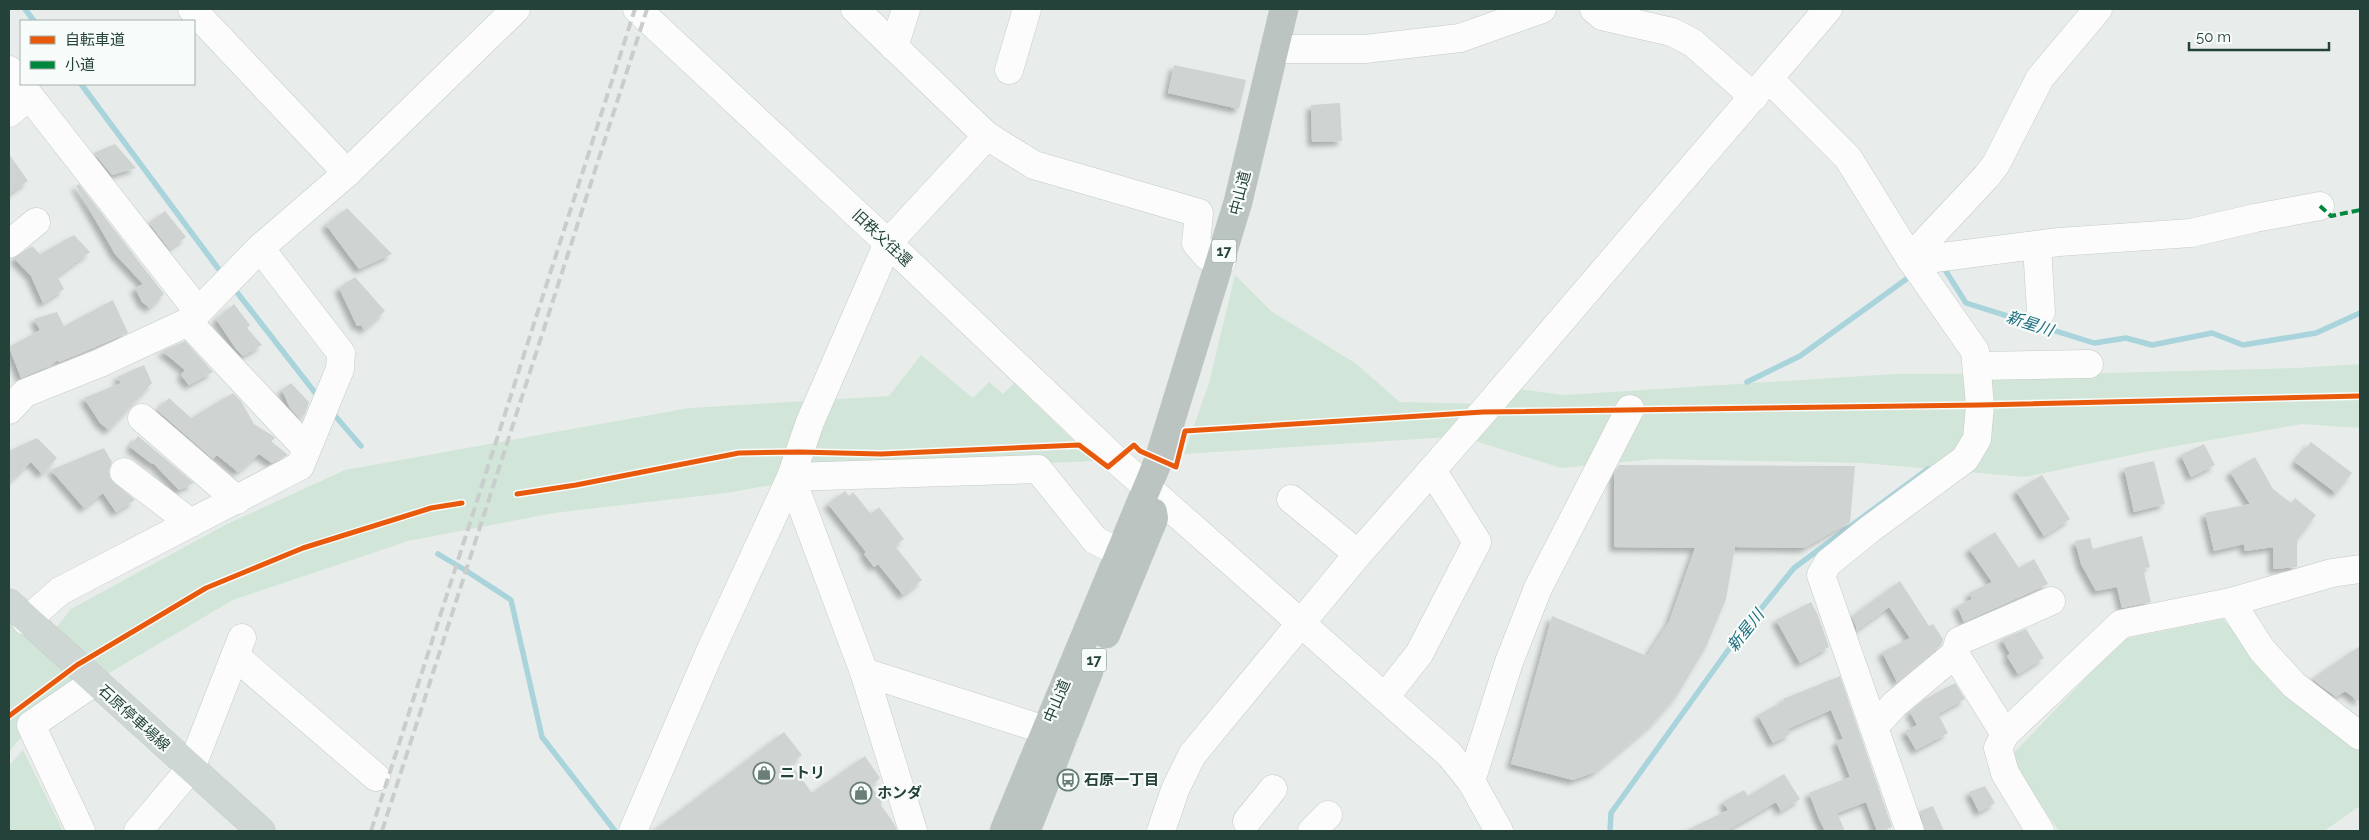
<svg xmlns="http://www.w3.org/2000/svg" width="2369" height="840" viewBox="0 0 2369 840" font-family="Raleway,'Noto Sans JP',sans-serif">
  <defs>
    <filter id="shadow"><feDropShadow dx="-4.5" dy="4.5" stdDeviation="2.5" flood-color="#0004"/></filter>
  </defs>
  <rect width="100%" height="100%" fill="#e8edeb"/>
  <g fill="#d1e6d8">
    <polygon points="1235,275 1271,311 1355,363 1400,402 1490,404 1450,437 1184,454 1209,383"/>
    <polygon points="921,355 973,398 989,382 1003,394 1014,383 1095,461 845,472 726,493 554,513 408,541 233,600 94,682 31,725 9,752 9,626 20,614 47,639 71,609 225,525 345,470 689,408 889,396"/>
    <polygon points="2360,364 2360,428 2302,424 2165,448 2025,477 1863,463 1655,459 1561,468 1469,439 1510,388 1564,395 1895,374 2107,373 2296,368"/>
    <polygon points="2223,619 2292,700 2360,749 2360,806 2324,831 2059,831 2008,759 2123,639"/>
    <polygon points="23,750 63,831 9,831 9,766"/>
  </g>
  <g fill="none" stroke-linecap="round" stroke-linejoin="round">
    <g stroke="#a9d4db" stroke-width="5.5">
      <polyline points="25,9 34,21"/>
      <polyline points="81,84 223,275"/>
      <polyline points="1942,265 1966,303 2094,343 2126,338 2152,345 2212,333 2243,345 2316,333 2360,313"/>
      <polyline points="232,286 320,399"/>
      <polyline points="1747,382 1800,356 1912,275"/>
      <polyline points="331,411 361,446"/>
      <polyline points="438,554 465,570 511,600 542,737 615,831"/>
      <polyline points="1610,831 1611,813 1734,642 1794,568 1928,469"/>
    </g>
  </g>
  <g fill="#cfd4d2" filter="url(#shadow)">
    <polygon points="1174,65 1246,80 1239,109 1168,93"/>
    <polygon points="1340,103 1342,141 1312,142 1311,105"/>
    <polygon points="115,144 136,168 112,175 94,153"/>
    <polygon points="9,154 28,181 9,194"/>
    <polygon points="79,184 164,294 150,308 142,302 135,288 143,284 115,254 76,186"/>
    <polygon points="347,208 392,254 359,269 326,225"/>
    <polygon points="165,211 186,237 169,249 149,223"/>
    <polygon points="74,235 90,252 57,276 64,289 43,303 31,276 14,258 32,246 40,254"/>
    <polygon points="355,277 385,311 364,330 361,325 357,326 339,288"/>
    <polygon points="113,300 128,333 59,362 58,360 49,366 21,378 9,347 40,330 34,319 57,312 64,326"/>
    <polygon points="234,304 250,325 247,328 262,345 243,356 236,349 216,319"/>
    <polygon points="185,341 213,372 189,385 181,375 185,370 162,351"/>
    <polygon points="144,365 152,383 109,430 100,423 84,398 121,383 117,377"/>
    <polygon points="291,383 309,402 305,414 299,418 290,408 282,390"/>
    <polygon points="233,393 241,401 254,424 273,436 275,438 271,441 288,455 272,463 259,454 238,472 217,455 213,459 157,410 169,398 191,418"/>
    <polygon points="138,436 194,483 179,490 153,463 152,464 130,447"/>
    <polygon points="37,438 57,458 42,474 31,462 9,482 9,451"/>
    <polygon points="2311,442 2352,473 2336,493 2295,462"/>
    <polygon points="2204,444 2215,465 2191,477 2181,455"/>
    <polygon points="104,448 112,462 109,470 110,478 135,500 116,512 103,493 84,508 51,470"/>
    <polygon points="2255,457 2273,489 2291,503 2295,498 2316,515 2297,540 2297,567 2273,569 2273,547 2245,551 2244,544 2214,551 2205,513 2250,504 2230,472"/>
    <polygon points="2154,461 2165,504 2134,512 2124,468"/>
    <polygon points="1619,465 1855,466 1850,522 1804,548 1735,547 1726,599 1706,647 1676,697 1653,723 1595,772 1573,780 1511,764 1552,616 1647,656 1669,622 1695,548 1614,547 1614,474"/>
    <polygon points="2042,475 2070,519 2044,536 2016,491"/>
    <polygon points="845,491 849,496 853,492 871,514 879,507 904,539 895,546 922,580 903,595 878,564 874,567 864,554 866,552 828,504"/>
    <polygon points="1995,532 2019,568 2034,559 2048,584 1964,622 1957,606 1972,599 1969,593 1992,582 1969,549"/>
    <polygon points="2142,536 2150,567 2143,569 2151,602 2122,608 2117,587 2096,591 2081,564 2075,541 2090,538 2093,549"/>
    <polygon points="1900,581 1929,626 1933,624 1943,639 1941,645 1897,682 1882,652 1910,638 1889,607 1857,630 1852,616"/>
    <polygon points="1811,602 1818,615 1829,647 1800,663 1776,620"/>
    <polygon points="2026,629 2044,658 2018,674 2007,656 2010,654 2002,639"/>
    <polygon points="2360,646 2360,702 2345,691 2336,697 2317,683 2313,678"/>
    <polygon points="1840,676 1892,827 1881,831 1877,831 1866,802 1837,813 1845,831 1825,831 1819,819 1809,793 1850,777 1836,741 1843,739 1831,710 1788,729 1790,734 1773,743 1758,715 1784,701 1783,699"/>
    <polygon points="1955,683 1965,699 1938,714 1948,733 1916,750 1905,731 1917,725 1910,712 1925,699"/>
    <polygon points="784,732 802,755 791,764 812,793 865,756 880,778 871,786 882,801 881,805 895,825 897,831 653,831"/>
    <polygon points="1784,774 1800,799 1781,811 1776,802 1726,831 1685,831 1728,810 1723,802 1744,790 1748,796"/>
    <polygon points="1985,786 1995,803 1979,812 1969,792"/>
    <polygon points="1933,806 1944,831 1925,831 1920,811"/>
  </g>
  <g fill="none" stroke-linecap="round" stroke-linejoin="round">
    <g stroke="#c5cac8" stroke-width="29">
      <g id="minor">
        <polyline points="192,9 347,173"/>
        <polyline points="637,9 888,243 1115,459 1449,754 1471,781 1499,831"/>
        <polyline points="855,9 987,136 1034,165 1199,213 1196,243 1207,256 1222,261"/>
        <polyline points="1594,9 1602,16 1672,32 1693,43 1754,97"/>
        <polyline points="894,47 906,9"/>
        <polyline points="1275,47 1287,49 1365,49 1460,38 1542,9"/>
        <polyline points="9,70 198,311"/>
        <polyline points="1009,70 1027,9"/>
        <polyline points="1769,79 1848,158 1910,258 1975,351 1980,405 1977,439 1965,459 1870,529 1828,563 1821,575 1910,831"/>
        <polyline points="9,113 28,97"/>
        <polyline points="9,244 36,222"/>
        <polyline points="2037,246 2041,312"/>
        <polyline points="1910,258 1987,176 1996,164 2040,78 2098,9"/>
        <polyline points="1912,261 2059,242 2191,233 2255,218 2320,206"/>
        <polyline points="188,322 306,448"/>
        <polyline points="1977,366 2089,364"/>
        <polyline points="9,410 25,393 100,363 188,322 260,248 347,173 516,9"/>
        <polyline points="142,418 237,500"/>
        <polyline points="124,472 191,523"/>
        <polyline points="1291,499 1358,554"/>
        <polyline points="2231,602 2262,650 2294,685 2360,736"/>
        <polyline points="26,621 60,591 300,466 340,369 341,353 260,248"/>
        <polyline points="1955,654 1959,641 2051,601"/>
        <polyline points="235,656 376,777"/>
        <polyline points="864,672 1064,736"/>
        <polyline points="1385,697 1419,654 1477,542 1432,470"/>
        <polyline points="1874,727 1895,704 1955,654 2005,734"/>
        <polyline points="1471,781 1509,662 1538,588 1630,409"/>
        <polyline points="1247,821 1273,789"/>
        <polyline points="81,831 31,725 94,682"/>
        <polyline points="138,831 191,768 242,638"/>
        <polyline points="633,831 709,654 791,477 810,422 888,243 987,136"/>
        <polyline points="913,831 864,672 791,477 1038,469 1095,540 1120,553"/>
        <polyline points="1161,831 1175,790 1192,755 1358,554 1483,412 1828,9"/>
        <polyline points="1312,831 1328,815"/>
        <polyline points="2040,831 2005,773 1998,748 2005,734 2121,624 2231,602 2332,573 2360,569"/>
      </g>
    </g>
    <g stroke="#c3ccc9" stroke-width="29">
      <polyline id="major" points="9,603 261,831"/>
    </g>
    <g stroke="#c3ccc9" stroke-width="29">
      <g id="highway">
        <polyline points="1106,634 1154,518 1153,512"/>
        <polyline points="1004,831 1159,459 1238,202 1284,9"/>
        <polyline points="1026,831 1089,671"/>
      </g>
    </g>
    <use href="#minor" stroke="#fcfcfc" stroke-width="28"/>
    <use href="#major" stroke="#cfd7d5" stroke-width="28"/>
    <use href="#highway" stroke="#bcc4c2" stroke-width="28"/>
    <g stroke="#c9cdcc" stroke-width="4" stroke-dasharray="10 5" stroke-linecap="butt">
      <polyline points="371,831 635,9"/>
      <polyline points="382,831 647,9"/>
    </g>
    <polyline stroke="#00873e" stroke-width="4" stroke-dasharray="8 4" stroke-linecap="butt" points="2320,206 2331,216 2360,210"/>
    <g stroke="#f7fbf9" stroke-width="8">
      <g id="cycleway">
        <polyline points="517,494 576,485 739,453 800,452 881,454 1079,445 1108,467 1134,445 1140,451 1176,467 1185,431 1483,412 1980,405 2360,396"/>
        <polyline points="9,716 77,665 206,588 303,548 431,508 462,503"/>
      </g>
    </g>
    <use href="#cycleway" stroke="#e8590c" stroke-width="5"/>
  </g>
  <defs>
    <g id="shop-ring" transform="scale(1.125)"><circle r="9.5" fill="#f7fbf9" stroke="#697e78" stroke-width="1.5"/><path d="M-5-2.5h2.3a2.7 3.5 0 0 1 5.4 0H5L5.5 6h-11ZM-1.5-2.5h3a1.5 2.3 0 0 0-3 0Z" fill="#697e78"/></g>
    <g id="bus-ring" transform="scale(1.125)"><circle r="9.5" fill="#f7fbf9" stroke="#697e78" stroke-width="1.5"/><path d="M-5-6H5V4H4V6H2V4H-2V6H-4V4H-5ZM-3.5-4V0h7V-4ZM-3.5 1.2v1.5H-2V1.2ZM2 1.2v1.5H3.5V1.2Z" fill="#697e78"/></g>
  </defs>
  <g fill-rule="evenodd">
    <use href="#shop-ring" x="764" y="773"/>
    <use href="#bus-ring" x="1068" y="780"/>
    <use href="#shop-ring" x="861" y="793"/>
  </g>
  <g text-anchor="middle" stroke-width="4.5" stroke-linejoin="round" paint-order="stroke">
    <g fill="#f7fbf9" stroke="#637a73" stroke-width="1">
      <rect x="1211.5" y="239.5" width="25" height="23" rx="4"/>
      <rect x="1081.5" y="648.5" width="25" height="23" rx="4"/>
    </g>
    <g font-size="14" font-weight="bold" fill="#24423a">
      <text x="1224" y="256">17</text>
      <text x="1094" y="665">17</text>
    </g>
    <g font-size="15" fill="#24423a" stroke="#f7fbf9">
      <text transform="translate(1240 193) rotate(-76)" y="5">中山道</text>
      <text transform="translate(882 238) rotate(43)" y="5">旧秩父往還</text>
      <text transform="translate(1057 701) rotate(-67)" y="5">中山道</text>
      <text transform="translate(134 718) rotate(42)" y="5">石原停車場線</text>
    </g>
    <g font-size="15" font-weight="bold" fill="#24423a" stroke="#f7fbf9" text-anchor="start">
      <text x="780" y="778">ニトリ</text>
      <text x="1084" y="785">石原一丁目</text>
      <text x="877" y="798">ホンダ</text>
    </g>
    <g font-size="16" font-style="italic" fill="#1c6f80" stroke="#f7fbf9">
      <text transform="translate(2030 323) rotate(18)" y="6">新星川</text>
      <text transform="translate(1745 630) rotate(-52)" y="6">新星川</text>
    </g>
  </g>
  <rect width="2369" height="840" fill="none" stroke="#24423a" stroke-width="20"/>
  <rect x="20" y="20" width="175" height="65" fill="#f7fbf9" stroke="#a3b1ad"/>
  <rect x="30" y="36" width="25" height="8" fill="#e8590c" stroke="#a3b1ad"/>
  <text x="65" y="45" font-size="15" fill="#24423a">自転車道</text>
  <rect x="30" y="61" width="25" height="8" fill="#00873e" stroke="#a3b1ad"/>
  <text x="65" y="70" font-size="15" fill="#24423a">小道</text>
  <path d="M2189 42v8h140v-8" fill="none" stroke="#24423a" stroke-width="2.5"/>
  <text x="2196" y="42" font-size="15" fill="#24423a" stroke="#f7fbf9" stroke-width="4" paint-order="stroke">50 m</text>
</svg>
